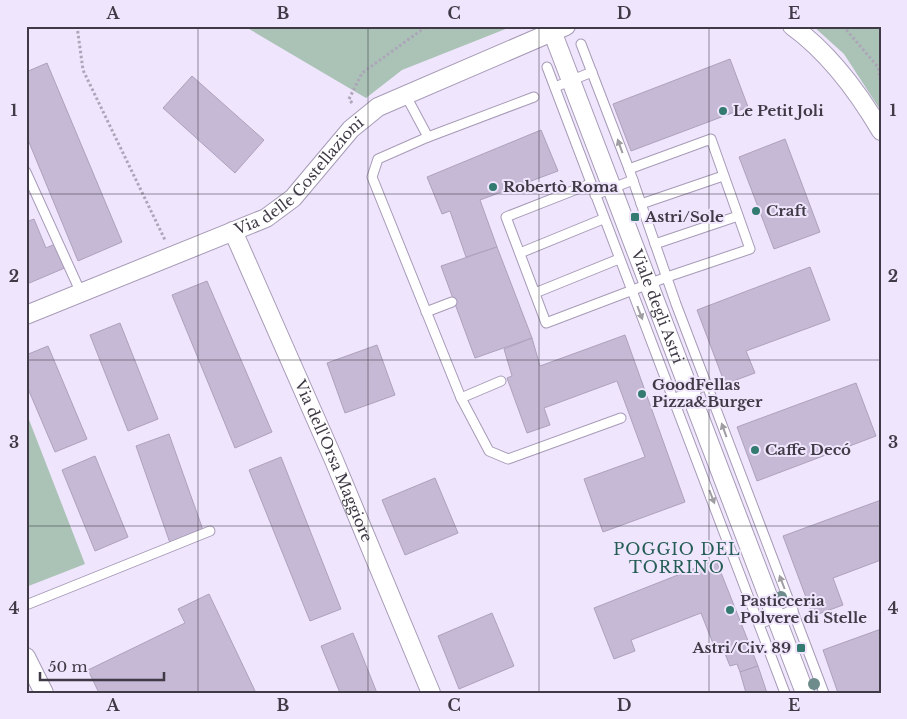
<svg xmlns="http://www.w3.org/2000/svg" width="907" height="719" viewBox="0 0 907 719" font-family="'Libre Baskerville',serif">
  <rect width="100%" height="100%" fill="#efe5fc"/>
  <g fill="#aac3b6">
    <polygon points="244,26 513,26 402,70 366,98"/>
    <polygon points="813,26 881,26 881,111 844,54"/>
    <polygon points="26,412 85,564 26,587"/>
  </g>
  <g fill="#c6b9d5" stroke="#aea1bd">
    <polygon points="730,59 748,107 631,151 613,104"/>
    <polygon points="47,63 122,242 78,261 26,135 26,72"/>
    <polygon points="192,76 264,140 235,173 163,108"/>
    <polygon points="541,130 558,171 480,200 497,247 466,257 450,211 442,214 427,177"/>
    <polygon points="785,139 820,232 774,249 739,157"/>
    <polygon points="34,219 46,248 57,243 67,267 27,284 26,222"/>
    <polygon points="497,247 532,338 475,358 441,266"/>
    <polygon points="810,267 830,320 746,351 755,373 725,384 697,310"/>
    <polygon points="207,281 272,432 235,448 172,295"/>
    <polygon points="120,323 158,419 128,431 90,335"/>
    <polygon points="625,335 685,502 603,532 584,479 645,457 617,381 544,408 550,425 527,433 507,378 512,376 504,349 532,338 540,366"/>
    <polygon points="377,345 395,395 345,413 327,363"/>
    <polygon points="48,346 87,439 55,452 26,384 26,355"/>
    <polygon points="856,383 876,436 757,481 737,427"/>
    <polygon points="169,434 203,530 170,543 136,446"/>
    <polygon points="95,456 128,537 95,551 62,470"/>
    <polygon points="281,457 341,609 310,621 249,470"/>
    <polygon points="435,478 458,533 405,555 382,500"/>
    <polygon points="881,500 881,560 833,578 843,605 813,616 783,536"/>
    <polygon points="716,560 758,666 740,672 737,664 730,666 721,644 714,646 701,613 631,640 635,651 614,659 594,608"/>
    <polygon points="209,594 256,693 99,693 88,670 185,623 178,609"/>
    <polygon points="492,613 514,666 459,689 438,636"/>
    <polygon points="881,629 881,693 838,693 823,650"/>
    <polygon points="353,633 377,693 340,693 321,646"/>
    <polygon points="758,666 767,693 746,693 740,672"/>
  </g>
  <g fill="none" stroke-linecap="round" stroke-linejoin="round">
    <g stroke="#a79bb7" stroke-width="11">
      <g id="lane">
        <polyline points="581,44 629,169 676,304 824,693"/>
        <polyline points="547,67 785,693"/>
        <polyline points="555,87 592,72"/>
        <polyline points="405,94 428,137 378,159 372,177 461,398 489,451 508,459 621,418"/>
        <polyline points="428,137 534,97"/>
        <polyline points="26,172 81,293"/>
        <polyline points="590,184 506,217 546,323 667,277 750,249 711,139 629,169"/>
        <polyline points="595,195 633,180"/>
        <polyline points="641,204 723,176"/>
        <polyline points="655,244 738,216"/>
        <polyline points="520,253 603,219"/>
        <polyline points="535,293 619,259"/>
        <polyline points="426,312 452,302"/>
        <polyline points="461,398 501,381"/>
        <polyline points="673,399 707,385"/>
        <polyline points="26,605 210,531"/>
        <polyline points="759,624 793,610"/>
      </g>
    </g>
    <g stroke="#a79bb7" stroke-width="20">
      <g id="street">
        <path d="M792 26C828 52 858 92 881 131"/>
        <path id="s1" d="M552 31 805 693"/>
        <path id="s2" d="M233 231 333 458 431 693"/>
        <path id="s3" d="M26 315 266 218 293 198 351 129 378 107 566 26"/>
        <polyline points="26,657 44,693"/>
      </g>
    </g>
    <g stroke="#ada5b8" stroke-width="3" stroke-dasharray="2.5 2.5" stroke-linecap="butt">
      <polyline points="77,26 83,70 165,240"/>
      <polyline points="843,26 878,67 881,83"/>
      <polyline points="352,103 349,99 362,73 427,26"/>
    </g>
    <use href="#lane" stroke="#fff" stroke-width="9"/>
    <use href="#street" stroke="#fff" stroke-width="18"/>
  </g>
  <g fill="#6d8c8b">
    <circle cx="781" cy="597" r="6"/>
    <circle cx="814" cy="684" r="6"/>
  </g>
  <defs><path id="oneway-solid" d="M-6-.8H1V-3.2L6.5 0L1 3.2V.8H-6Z" transform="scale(1.25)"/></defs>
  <g fill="#9f9ca2">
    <use href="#oneway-solid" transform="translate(620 146) rotate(-110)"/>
    <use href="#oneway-solid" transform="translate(640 313) rotate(69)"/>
    <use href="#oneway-solid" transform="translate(724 430) rotate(-110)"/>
    <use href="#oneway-solid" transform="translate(712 497) rotate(69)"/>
    <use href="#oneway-solid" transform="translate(782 582) rotate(-111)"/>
  </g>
  <path fill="none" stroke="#3f3a46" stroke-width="1" stroke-opacity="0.55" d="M198 26V693M368 26V693M539 26V693M709 26V693M26 194H881M26 360H881M26 526H881"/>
  <g fill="#337a71" stroke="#efe5fc" stroke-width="2">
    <circle cx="723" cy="111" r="5"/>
    <circle cx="493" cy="187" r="5"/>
    <circle cx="756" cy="211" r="5"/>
    <rect x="630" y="212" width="10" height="10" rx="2.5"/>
    <circle cx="642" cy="394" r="5"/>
    <circle cx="755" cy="450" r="5"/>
    <circle cx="730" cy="610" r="5"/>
    <rect x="796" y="643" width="10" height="10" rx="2.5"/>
  </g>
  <g text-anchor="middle" stroke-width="4" stroke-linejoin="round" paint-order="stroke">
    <g font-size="15" font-weight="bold" fill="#3f3a46" stroke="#efe5fc" text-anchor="start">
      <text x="733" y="116">Le Petit Joli</text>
      <text x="503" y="192">Robertò Roma</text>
      <text x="766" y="216">Craft</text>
      <text x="645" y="222">Astri/Sole</text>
      <text x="652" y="390">GoodFellas<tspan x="652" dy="17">Pizza&amp;Burger</tspan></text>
      <text x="765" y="455">Caffe Decó</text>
      <text x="740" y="606">Pasticceria<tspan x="740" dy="17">Polvere di Stelle</tspan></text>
      <text x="791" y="653" text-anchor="end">Astri/Civ. 89</text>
    </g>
    <g font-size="15" fill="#3f3a46" stroke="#efe5fc">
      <text dy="5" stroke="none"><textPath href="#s3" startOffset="311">Via delle Costellazioni</textPath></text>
      <text dy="5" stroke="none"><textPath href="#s1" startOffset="295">Viale degli Astri</textPath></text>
      <text dy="5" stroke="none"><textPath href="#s2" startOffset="251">Via dell'Orsa Maggiore</textPath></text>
    </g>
    <g font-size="16" letter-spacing="1" fill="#255d56" stroke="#efe5fc">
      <text x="677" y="555">POGGIO DEL<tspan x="677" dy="18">TORRINO</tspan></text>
    </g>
  </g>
  <rect width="907" height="719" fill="none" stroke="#efe5fc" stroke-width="55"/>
  <path d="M40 672v8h124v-8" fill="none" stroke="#3f3a46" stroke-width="2.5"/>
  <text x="48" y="672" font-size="15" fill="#3f3a46" stroke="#efe5fc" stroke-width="4" paint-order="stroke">50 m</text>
  <rect x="28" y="28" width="852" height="664" fill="none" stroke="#3f3a46" stroke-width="2"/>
  <g font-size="16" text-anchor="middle" font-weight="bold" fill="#3f3a46">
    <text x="113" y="19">A</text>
    <text x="283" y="19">B</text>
    <text x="454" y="19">C</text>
    <text x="624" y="19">D</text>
    <text x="794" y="19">E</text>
    <text x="14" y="116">1</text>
    <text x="893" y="116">1</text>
    <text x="14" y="282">2</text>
    <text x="893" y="282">2</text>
    <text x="14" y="448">3</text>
    <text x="893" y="448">3</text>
    <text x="14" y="614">4</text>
    <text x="893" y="614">4</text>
    <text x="113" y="711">A</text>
    <text x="283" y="711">B</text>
    <text x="454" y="711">C</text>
    <text x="624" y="711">D</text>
    <text x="794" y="711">E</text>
  </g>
</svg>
